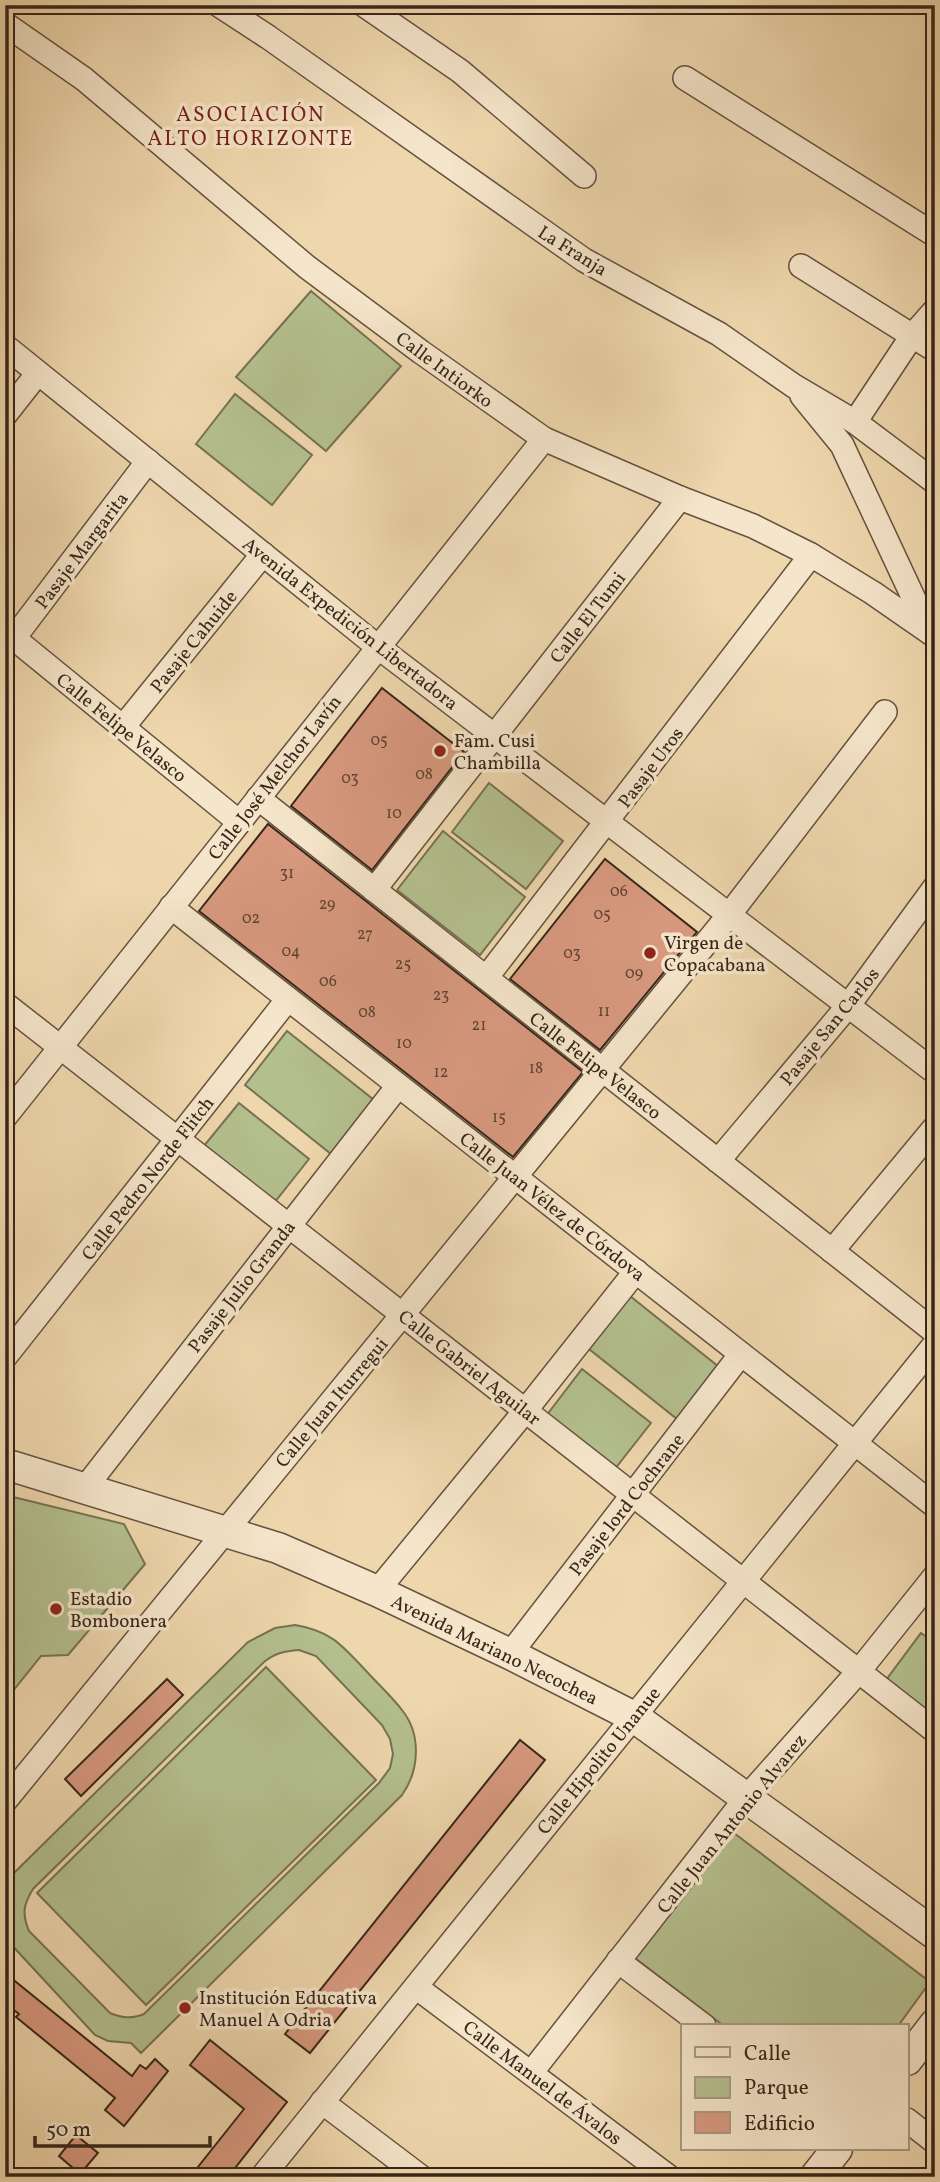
<svg xmlns="http://www.w3.org/2000/svg" width="940" height="2182" viewBox="0 0 940 2182" font-family="Vollkorn,serif">
  <rect width="100%" height="100%" fill="#efd7ad"/>
  <filter id="stains"><feTurbulence type="fractalNoise" baseFrequency=".00286" numOctaves="4"/><feColorMatrix values="0 0 0 0 .2 0 0 0 0 .09 0 0 0 0 .02 0 0 0 .5 -.17"/></filter>
  <radialGradient id="worn" r=".72"><stop offset=".6" stop-color="#630" stop-opacity="0"/><stop offset="1" stop-color="#630" stop-opacity=".3"/></radialGradient>
  <g fill="#b4bf8e" stroke="#767254" stroke-width="2" fill-rule="evenodd">
    <polygon points="311,291 401,366 326,451 236,377"/>
    <polygon points="235,394 312,455 272,505 196,444"/>
    <polygon points="489,783 563,841 526,889 452,832"/>
    <polygon points="443,831 525,897 480,955 397,890"/>
    <polygon points="287,1031 374,1100 331,1154 245,1085"/>
    <polygon points="239,1103 309,1159 274,1203 203,1147"/>
    <polygon points="630,1296 719,1367 677,1419 589,1349"/>
    <polygon points="582,1369 651,1423 614,1470 546,1416"/>
    <polygon points="5,1495 124,1524 145,1564 68,1655 41,1656 5,1701"/>
    <path d="M295 1625C333 1631 344 1648 369 1674 380 1686 392 1697 402 1710 422 1735 419 1771 402 1795L141 2053 131 2043 108 2041 95 2035 7 1940 5 1886 14 1873 248 1642 275 1628ZM299 1650 316 1656 382 1725 390 1739 393 1754 390 1768 379 1783 144 2014C131 2019 122 2018 110 2013L29 1931C22 1914 23 1905 33 1889L264 1662C275 1653 285 1651 299 1650Z"/>
    <polygon points="921,1633 935,1643 935,1717 886,1680"/>
    <polygon points="266,1667 376,1780 146,2005 37,1893"/>
    <polygon points="734,1833 930,1982 898,2026 724,2026 635,1958"/>
  </g>
  <g fill="#d8997f" stroke="#37261a" stroke-width="2">
    <polygon points="382,688 464,752 372,870 291,806"/>
    <polygon points="268,824 583,1072 513,1157 199,911"/>
    <polygon points="605,859 697,932 600,1050 510,979"/>
    <polygon points="167,1679 183,1695 81,1796 65,1779"/>
    <polygon points="520,1740 545,1760 310,2053 285,2034"/>
    <polygon points="5,1973 132,2076 140,2065 146,2069 155,2059 168,2071 124,2126 105,2110 115,2098 16,2017 19,2014 5,2003"/>
    <polygon points="210,2040 287,2102 228,2177 190,2177 244,2109 190,2065"/>
    <polygon points="76,2135 98,2153 80,2174 59,2156"/>
  </g>
  <g fill="none" stroke-linecap="round" stroke-linejoin="round">
    <g stroke="#65523f" stroke-width="26">
      <g id="minor">
        <polyline points="219,5 268,37 584,260 719,334 794,386 855,422 935,482"/>
        <polyline points="364,5 460,71 584,176"/>
        <polyline points="5,24 84,79 307,267 421,352 544,439 680,498 753,526 811,555 873,593 935,636"/>
        <polyline points="685,78 935,235"/>
        <polyline points="801,266 935,350"/>
        <polyline points="5,346 378,647 935,1072"/>
        <polyline points="802,396 842,445 928,629"/>
        <polyline points="5,415 38,373"/>
        <polyline points="855,422 912,336 935,310"/>
        <polyline points="5,631 239,822"/>
        <polyline points="14,638 148,461"/>
        <polyline points="123,727 263,554"/>
        <polyline points="258,798 935,1332"/>
        <polyline points="374,890 680,498"/>
        <polyline points="171,907 935,1506"/>
        <polyline points="486,978 811,555"/>
        <polyline points="5,1004 935,1731"/>
        <polyline points="5,1117 544,439"/>
        <polyline points="718,1161 848,1006 935,887"/>
        <polyline points="832,1251 935,1127"/>
        <polyline points="5,1357 288,999"/>
        <polyline points="85,1488 398,1086"/>
        <polyline points="377,1591 525,1411 636,1271"/>
        <polyline points="510,1654 741,1354"/>
        <polyline points="5,1801 729,915 885,712"/>
        <polyline points="618,1961 704,2026"/>
        <polyline points="416,1987 669,2177"/>
        <polyline points="531,2073 746,1798 859,1671 935,1576"/>
        <polyline points="322,2102 421,2177"/>
        <polyline points="907,2120 935,2142"/>
        <polyline points="262,2177 935,1344"/>
      </g>
    </g>
    <g stroke="#65523f" stroke-width="33">
      <g id="tertiary">
        <polyline points="5,1464 278,1548 377,1591 510,1654 634,1717 935,1934"/>
        <polyline points="907,2060 935,2024"/>
        <polyline points="815,2177 837,2149"/>
      </g>
    </g>
    <use href="#minor" stroke="#f5e5ca" stroke-width="23"/>
    <use href="#tertiary" stroke="#f5e5ca" stroke-width="30"/>
  </g>
  <g fill="#8f2418" stroke="#f5e5ca" stroke-width="2.5">
    <circle cx="440" cy="751" r="7"/>
    <circle cx="650" cy="953" r="7"/>
    <circle cx="56" cy="1609" r="7"/>
    <circle cx="185" cy="2008" r="7"/>
  </g>
  <g text-anchor="middle" stroke-width="7" stroke-linejoin="round" paint-order="stroke">
    <g font-size="16" fill="#5f4333">
      <text x="379" y="745">05</text>
      <text x="424" y="779">08</text>
      <text x="350" y="783">03</text>
      <text x="394" y="818">10</text>
      <text x="287" y="878">31</text>
      <text x="619" y="896">06</text>
      <text x="327" y="909">29</text>
      <text x="602" y="919">05</text>
      <text x="251" y="923">02</text>
      <text x="365" y="939">27</text>
      <text x="291" y="956">04</text>
      <text x="572" y="958">03</text>
      <text x="403" y="969">25</text>
      <text x="634" y="978">09</text>
      <text x="328" y="986">06</text>
      <text x="441" y="1000">23</text>
      <text x="604" y="1016">11</text>
      <text x="367" y="1017">08</text>
      <text x="479" y="1030">21</text>
      <text x="404" y="1048">10</text>
      <text x="536" y="1073">18</text>
      <text x="441" y="1077">12</text>
      <text x="499" y="1122">15</text>
    </g>
    <g font-size="19" fill="#37261a" stroke="#f5e5ca">
      <text transform="translate(573 250) rotate(32)" y="7">La Franja</text>
      <text transform="translate(445 369) rotate(36)" y="7">Calle Intiorko</text>
      <text transform="translate(81 550) rotate(-53)" y="7">Pasaje Margarita</text>
      <text transform="translate(587 617) rotate(-52)" y="7">Calle El Tumi</text>
      <text transform="translate(351 623) rotate(38)" y="7">Avenida Expedición Libertadora</text>
      <text transform="translate(193 641) rotate(-51)" y="7">Pasaje Cahuide</text>
      <text transform="translate(122 727) rotate(39)" y="7">Calle Felipe Velasco</text>
      <text transform="translate(650 767) rotate(-53)" y="7">Pasaje Uros</text>
      <text transform="translate(274 777) rotate(-52)" y="7">Calle José Melchor Lavín</text>
      <text transform="translate(829 1026) rotate(-51)" y="7">Pasaje San Carlos</text>
      <text transform="translate(596 1065) rotate(38)" y="7">Calle Felipe Velasco</text>
      <text transform="translate(147 1178) rotate(-52)" y="7">Calle Pedro Norde Flitch</text>
      <text transform="translate(553 1206) rotate(38)" y="7">Calle Juan Vélez de Córdova</text>
      <text transform="translate(241 1286) rotate(-52)" y="7">Pasaje Julio Granda</text>
      <text transform="translate(470 1367) rotate(38)" y="7">Calle Gabriel Aguilar</text>
      <text transform="translate(331 1402) rotate(-50)" y="7">Calle Juan Iturregui</text>
      <text transform="translate(626 1504) rotate(-52)" y="7">Pasaje lord Cochrane</text>
      <text transform="translate(495 1649) rotate(26)" y="7">Avenida Mariano Necochea</text>
      <text transform="translate(598 1760) rotate(-51)" y="7">Calle Hipolito Unanue</text>
      <text transform="translate(731 1823) rotate(-51)" y="7">Calle Juan Antonio Alvarez</text>
      <text transform="translate(543 2082) rotate(37)" y="7">Calle Manuel de Ávalos</text>
    </g>
    <g font-size="19" fill="#37261a" stroke="#f5e5ca" text-anchor="start">
      <text x="454" y="747">Fam. Cusi<tspan x="454" dy="22">Chambilla</tspan></text>
      <text x="664" y="949">Virgen de<tspan x="664" dy="22">Copacabana</tspan></text>
      <text x="70" y="1605">Estadio<tspan x="70" dy="22">Bombonera</tspan></text>
      <text x="199" y="2004">Institución Educativa<tspan x="199" dy="22">Manuel A Odria</tspan></text>
    </g>
    <g font-size="21" letter-spacing="2" fill="#7a1f14" stroke="#f5e5ca">
      <text x="251" y="121">ASOCIACIÓN<tspan x="251" dy="24">ALTO HORIZONTE</tspan></text>
    </g>
  </g>
  <rect width="940" height="2182" fill="none" stroke="#efd7ad" stroke-width="28"/>
  <rect x="7" y="7" width="926" height="2168" fill="none" stroke="#37261a" stroke-width="3.5"/>
  <rect x="14" y="14" width="912" height="2154" fill="none" stroke="#37261a" stroke-width="2"/>
  <rect x="681" y="2024" width="228" height="126" fill="#f5e5ca" stroke="#a99984" stroke-width="2"/>
  <rect x="695" y="2047" width="35" height="10" fill="#f5e5ca" stroke="#a99984" stroke-width="2"/>
  <text x="744" y="2060" font-size="21" fill="#37261a">Calle</text>
  <rect x="695" y="2077" width="35" height="21" fill="#b4bf8e" stroke="#a99984" stroke-width="2"/>
  <text x="744" y="2094" font-size="21" fill="#37261a">Parque</text>
  <rect x="695" y="2112" width="35" height="21" fill="#d8997f" stroke="#a99984" stroke-width="2"/>
  <text x="744" y="2130" font-size="21" fill="#37261a">Edificio</text>
  <path d="M35 2136v10h175v-10" fill="none" stroke="#37261a" stroke-width="3.5"/>
  <text x="46" y="2136" font-size="21" fill="#37261a" stroke="#f5e5ca" stroke-width="5" paint-order="stroke">50 m</text>
  <rect width="100%" height="100%" filter="url(#stains)"/>
  <rect width="100%" height="100%" fill="url(#worn)"/>
</svg>
